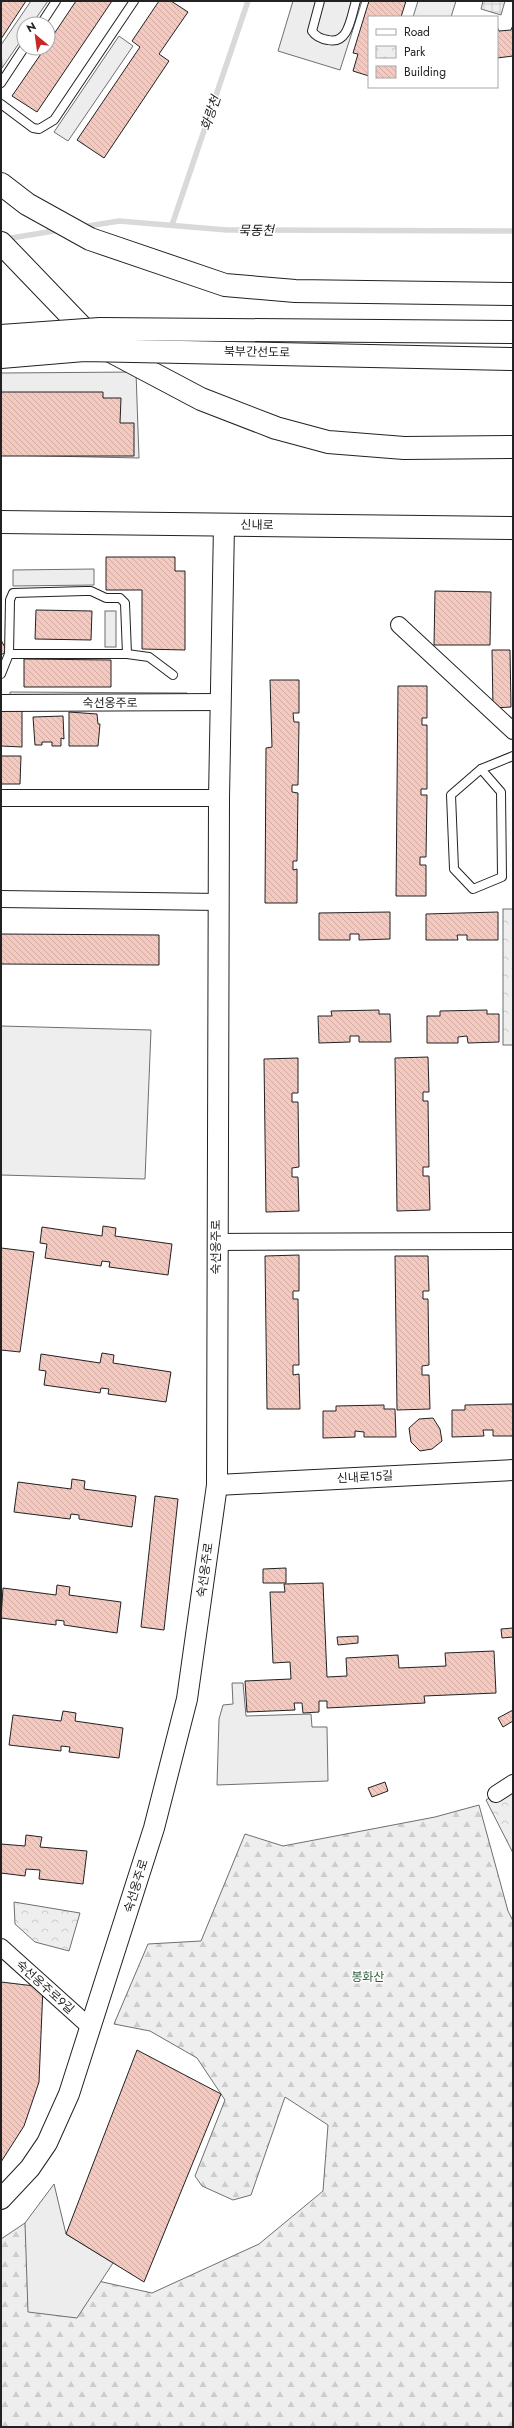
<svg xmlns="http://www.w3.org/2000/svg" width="514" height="2428" viewBox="0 0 514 2428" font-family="Jost,'Noto Sans KR',sans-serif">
  <defs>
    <pattern id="forest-firs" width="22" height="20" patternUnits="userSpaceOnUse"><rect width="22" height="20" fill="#eee"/><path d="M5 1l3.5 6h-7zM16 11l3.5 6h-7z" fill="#ccc"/></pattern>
    <pattern id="park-crowns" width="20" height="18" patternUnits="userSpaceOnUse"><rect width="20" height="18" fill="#eee"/><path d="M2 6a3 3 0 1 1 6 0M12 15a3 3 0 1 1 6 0" fill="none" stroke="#ccc"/></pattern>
    <pattern id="plaza-grid" width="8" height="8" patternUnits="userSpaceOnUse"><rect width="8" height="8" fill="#ededed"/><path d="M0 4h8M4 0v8" fill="none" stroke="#cbcbcb"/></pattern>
    <pattern id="building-back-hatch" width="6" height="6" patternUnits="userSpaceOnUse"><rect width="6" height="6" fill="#f3c9c0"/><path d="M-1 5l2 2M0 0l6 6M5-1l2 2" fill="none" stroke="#d0aca5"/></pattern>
  </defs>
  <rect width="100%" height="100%" fill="#fff"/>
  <polygon fill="url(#forest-firs)" stroke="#6f6f6f" points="479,1805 508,1911 513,1921 513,2427 1,2427 1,2239 25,2223 30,2235 98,2281 152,2293 259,2244 323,2191 328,2125 285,2097 251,2195 233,2200 202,2186 195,2176 225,2100 197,2058 150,2031 114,2024 148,1944 201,1941 245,1834 283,1846 435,1817"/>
  <g fill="url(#park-crowns)" stroke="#6f6f6f">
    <rect x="503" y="909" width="10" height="136"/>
    <polygon points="513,1783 513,1853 486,1800"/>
    <polygon points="14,1902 80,1913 69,1951 35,1942 15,1924"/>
  </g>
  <g fill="#eee" stroke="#6f6f6f">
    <polygon points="418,1 456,1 451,17 413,17"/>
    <polygon points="1,1026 151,1030 145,1179 1,1175"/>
  </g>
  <g fill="#ededed" stroke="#6f6f6f">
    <polygon points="31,1 48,1 32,24 24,24 24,36 2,68 1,45"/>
    <polygon points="293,1 362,1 340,70 278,51"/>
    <polygon points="119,36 133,46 68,141 54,132"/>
    <polygon points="136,372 139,458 1,455 1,373"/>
    <polygon points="94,569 94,585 13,586 13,570"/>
    <rect x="105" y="611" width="11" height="36"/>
    <polygon points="10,692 187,693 187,698 10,697"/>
    <polygon points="232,1683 243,1683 246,1716 311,1714 312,1727 327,1727 328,1781 217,1785 219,1719 223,1705 233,1704"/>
    <polygon points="54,2184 66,2234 113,2263 77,2318 28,2312 25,2223"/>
  </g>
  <polygon fill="url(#plaza-grid)" stroke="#6f6f6f" points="483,1 505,1 501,15 481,9"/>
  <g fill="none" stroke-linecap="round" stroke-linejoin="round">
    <g stroke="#d9d9d9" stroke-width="5.5">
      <polyline points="172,225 248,1"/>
      <polyline points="82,227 119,221 227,230 513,231"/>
      <polyline points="5,239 60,230"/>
    </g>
  </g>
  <g fill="url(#building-back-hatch)" stroke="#222">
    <polygon points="1,1 26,1 1,39"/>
    <polygon points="76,1 112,1 37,112 12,96 45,48 48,48 48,43"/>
    <polygon points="159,1 171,1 188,12 159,54 169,61 104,158 77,140 140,47 132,41"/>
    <polygon points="369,1 406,1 401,17 369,17 369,76 353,71 358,54 353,53"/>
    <polygon points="513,25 513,56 497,58 497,27 499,31 511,30"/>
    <polygon points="1,392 103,392 103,398 121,398 120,423 134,423 134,456 1,456"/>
    <polygon points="106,557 175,557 175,571 185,571 185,650 142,649 142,590 106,590"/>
    <polygon points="435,591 491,592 490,645 434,645"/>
    <polygon points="36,610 92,611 91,640 35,639"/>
    <polygon points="1,640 7,651 1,655"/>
    <polygon points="492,650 510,650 511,707 493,708"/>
    <polygon points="24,659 111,660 111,687 24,687"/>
    <polygon points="270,680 299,680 299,713 293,713 294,722 299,722 298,785 292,785 292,792 298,793 297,861 293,861 293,870 297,869 297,903 265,903 266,748 272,747"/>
    <polygon points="398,686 427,686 427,718 422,718 422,725 427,725 427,789 421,789 421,795 427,795 426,857 420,857 420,865 426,865 426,896 396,896"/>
    <polygon points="1,711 22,711 22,747 1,746"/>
    <polygon points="69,712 97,714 98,724 100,724 98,746 69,746"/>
    <polygon points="63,716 64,739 61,738 61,746 52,746 52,742 42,742 42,745 35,745 33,717"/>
    <polygon points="1,756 21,756 20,784 1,784"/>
    <polygon points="390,912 390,939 359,940 359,934 350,934 350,940 319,940 319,913"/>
    <polygon points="498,912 498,940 467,940 467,935 457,935 458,940 426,940 426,914"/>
    <polygon points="1,934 159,935 159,965 1,964"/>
    <polygon points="379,1010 379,1014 390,1014 391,1042 359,1042 359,1036 350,1036 350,1042 319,1043 318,1016 332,1016 331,1011"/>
    <polygon points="487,1010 487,1014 499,1014 499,1042 468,1043 467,1036 458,1037 458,1043 427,1043 427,1016 440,1016 440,1011"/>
    <polygon points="428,1057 429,1092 423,1092 423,1101 428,1101 429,1167 423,1167 423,1176 429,1176 430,1210 397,1211 395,1058"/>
    <polygon points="298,1058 298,1093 292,1093 292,1102 298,1102 299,1167 292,1168 292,1177 298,1177 299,1211 266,1212 264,1059"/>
    <polygon points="103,1226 116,1228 115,1236 172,1244 168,1275 109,1267 110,1262 102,1261 101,1266 45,1258 47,1244 40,1243 42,1227 102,1236"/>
    <polygon points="1,1248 34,1252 20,1352 1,1350"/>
    <polygon points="299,1255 299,1291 293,1291 293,1299 298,1299 299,1365 293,1365 293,1375 299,1374 300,1409 267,1409 265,1256"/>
    <polygon points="395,1256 428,1256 429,1291 423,1291 423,1299 428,1299 429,1365 422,1366 422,1375 429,1375 430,1409 397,1410"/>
    <polygon points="102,1353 114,1355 113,1363 171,1372 166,1402 108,1394 109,1389 101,1388 100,1393 44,1385 46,1371 39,1370 41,1354 100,1363"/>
    <polygon points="513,1404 513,1436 493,1436 493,1430 483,1430 484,1436 452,1437 452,1410 465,1410 465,1405"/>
    <polygon points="384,1405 384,1409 395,1409 396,1437 364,1437 364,1432 355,1431 355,1437 323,1438 323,1411 336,1411 336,1406"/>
    <polygon points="433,1418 440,1429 442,1441 432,1449 420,1451 411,1442 409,1428 419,1419"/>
    <polygon points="72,1479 85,1481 84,1489 136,1496 132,1527 79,1519 79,1515 71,1514 70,1519 14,1512 18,1482 71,1489"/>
    <polygon points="155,1496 178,1499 164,1630 141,1627"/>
    <polygon points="286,1568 286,1583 263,1583 263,1569"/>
    <polygon points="323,1583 327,1677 347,1676 346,1658 398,1655 399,1668 446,1666 445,1653 494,1651 496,1693 424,1696 425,1703 327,1708 327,1701 319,1701 319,1712 303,1713 302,1703 294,1703 295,1710 247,1712 245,1681 291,1679 290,1662 273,1663 270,1592 285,1592 284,1584"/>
    <polygon points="57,1585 70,1587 69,1595 121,1602 117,1633 64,1625 64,1621 56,1620 56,1625 1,1618 3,1588 56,1595"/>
    <polygon points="513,1628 513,1637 502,1638 501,1629"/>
    <polygon points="358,1636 358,1643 338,1645 337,1637"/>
    <polygon points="513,1710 513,1721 503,1727 498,1718"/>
    <polygon points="63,1711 76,1713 75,1721 123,1728 119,1758 69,1752 70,1747 61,1746 61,1751 9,1745 13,1715 61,1721"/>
    <polygon points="385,1782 388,1791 372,1797 368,1788"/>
    <polygon points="26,1835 42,1837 40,1847 87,1851 83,1884 39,1879 40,1870 26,1869 25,1876 1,1873 1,1844 25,1846"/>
    <polygon points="1,1982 43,1987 39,2082 24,2126 1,2162"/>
    <polygon points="137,2050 221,2094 144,2282 66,2234"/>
  </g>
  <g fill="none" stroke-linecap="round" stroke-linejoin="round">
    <g stroke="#222" stroke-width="10">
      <g id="service">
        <path d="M320 1 312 31C316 37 321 39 328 40 349 45 351 16 356 1"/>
        <polyline points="41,24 56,1"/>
        <polyline points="1,83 24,48"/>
        <polyline points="1,104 33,128 39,129 54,120 134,1"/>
        <polyline points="127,654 149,657 173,675"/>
        <polyline points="1,674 9,654 10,600 13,593 85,591 91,591 106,598 120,598 125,603 127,654 9,654"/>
        <polyline points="481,769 501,792 502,877 473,889 454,869 451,795 481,769 513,756"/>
      </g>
    </g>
    <g stroke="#222" stroke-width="18">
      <g id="minor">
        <polyline points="399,625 513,731"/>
        <polyline points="1,703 220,702"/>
        <polyline points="1,798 219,798"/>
        <polyline points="1,899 219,902"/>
        <polyline points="216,1242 513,1241"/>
        <polyline points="496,1794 513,1783"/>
        <polyline points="1,1947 90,2027"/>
      </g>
    </g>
    <g stroke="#222" stroke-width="22">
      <g id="tertiary">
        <polyline points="217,1485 513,1470"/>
        <polyline points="1,2199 30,2168 47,2143 69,2094 154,1828 187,1699 217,1485 219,798 224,525"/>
      </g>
    </g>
    <g stroke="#222" stroke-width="24">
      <polyline id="secondary" points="1,522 513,528"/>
    </g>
    <g stroke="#222" stroke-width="24">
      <g id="trunk">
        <polyline points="1,184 27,204 90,239 225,285 295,291 513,294"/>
        <polyline points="1,243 99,345 201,399 276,428 328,442 404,448 513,447"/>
      </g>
    </g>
    <use href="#service" stroke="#fff" stroke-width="8"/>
    <use href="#minor" stroke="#fff" stroke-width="16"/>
    <use href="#tertiary" stroke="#fff" stroke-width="20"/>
    <use href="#secondary" stroke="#fff" stroke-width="22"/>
    <use href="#trunk" stroke="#fff" stroke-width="22"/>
    <g stroke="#222" stroke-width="24" stroke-linecap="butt">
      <g id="trunk-bridge">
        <polyline points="1,336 100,329 513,332"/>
        <polyline points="1,357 84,350 513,359"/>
      </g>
    </g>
    <use href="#trunk-bridge" stroke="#fff" stroke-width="22"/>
  </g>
  <g text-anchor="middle" stroke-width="3" stroke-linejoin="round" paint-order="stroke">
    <g font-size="12" fill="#222" stroke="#fff">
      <text transform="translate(257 352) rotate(1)" y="4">북부간선도로</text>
      <text transform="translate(257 525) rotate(1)" y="4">신내로</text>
      <text x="110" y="707">숙선옹주로</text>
      <text transform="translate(216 1247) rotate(-90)" y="4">숙선옹주로</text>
      <text transform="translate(365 1477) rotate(-3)" y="4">신내로15길</text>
      <text transform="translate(205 1570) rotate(-82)" y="4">숙선옹주로</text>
      <text transform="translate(136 1886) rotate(-73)" y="4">숙선옹주로</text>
      <text transform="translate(45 1987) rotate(42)" y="4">숙선옹주로9길</text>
    </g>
    <g font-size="12" fill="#2f5e38" stroke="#fff">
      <text x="368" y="1981">봉화산</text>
    </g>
    <g font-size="13" font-style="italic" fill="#222" stroke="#fff">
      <text transform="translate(210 113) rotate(-71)" y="5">화랑천</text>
      <text x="256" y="235">묵동천</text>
    </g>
  </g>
  <rect width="514" height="2428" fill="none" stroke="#222222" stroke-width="4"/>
  <rect x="368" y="16" width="130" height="72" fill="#ffffff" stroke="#a7a7a7"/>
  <rect x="376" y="29" width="20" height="6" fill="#ffffff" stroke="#a7a7a7"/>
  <text x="404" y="36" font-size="12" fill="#222222">Road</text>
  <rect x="376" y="46" width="20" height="12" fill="url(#park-crowns)" stroke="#a7a7a7"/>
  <text x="404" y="56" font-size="12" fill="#222222">Park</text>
  <rect x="376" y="66" width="20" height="12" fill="url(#building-back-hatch)" stroke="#a7a7a7"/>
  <text x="404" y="76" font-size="12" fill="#222222">Building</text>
  <g transform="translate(36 36) rotate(331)"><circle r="19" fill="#ffffff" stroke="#a7a7a7"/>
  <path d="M0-3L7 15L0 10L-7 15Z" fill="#c62828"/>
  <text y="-6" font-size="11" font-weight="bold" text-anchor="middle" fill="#222222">N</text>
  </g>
</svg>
